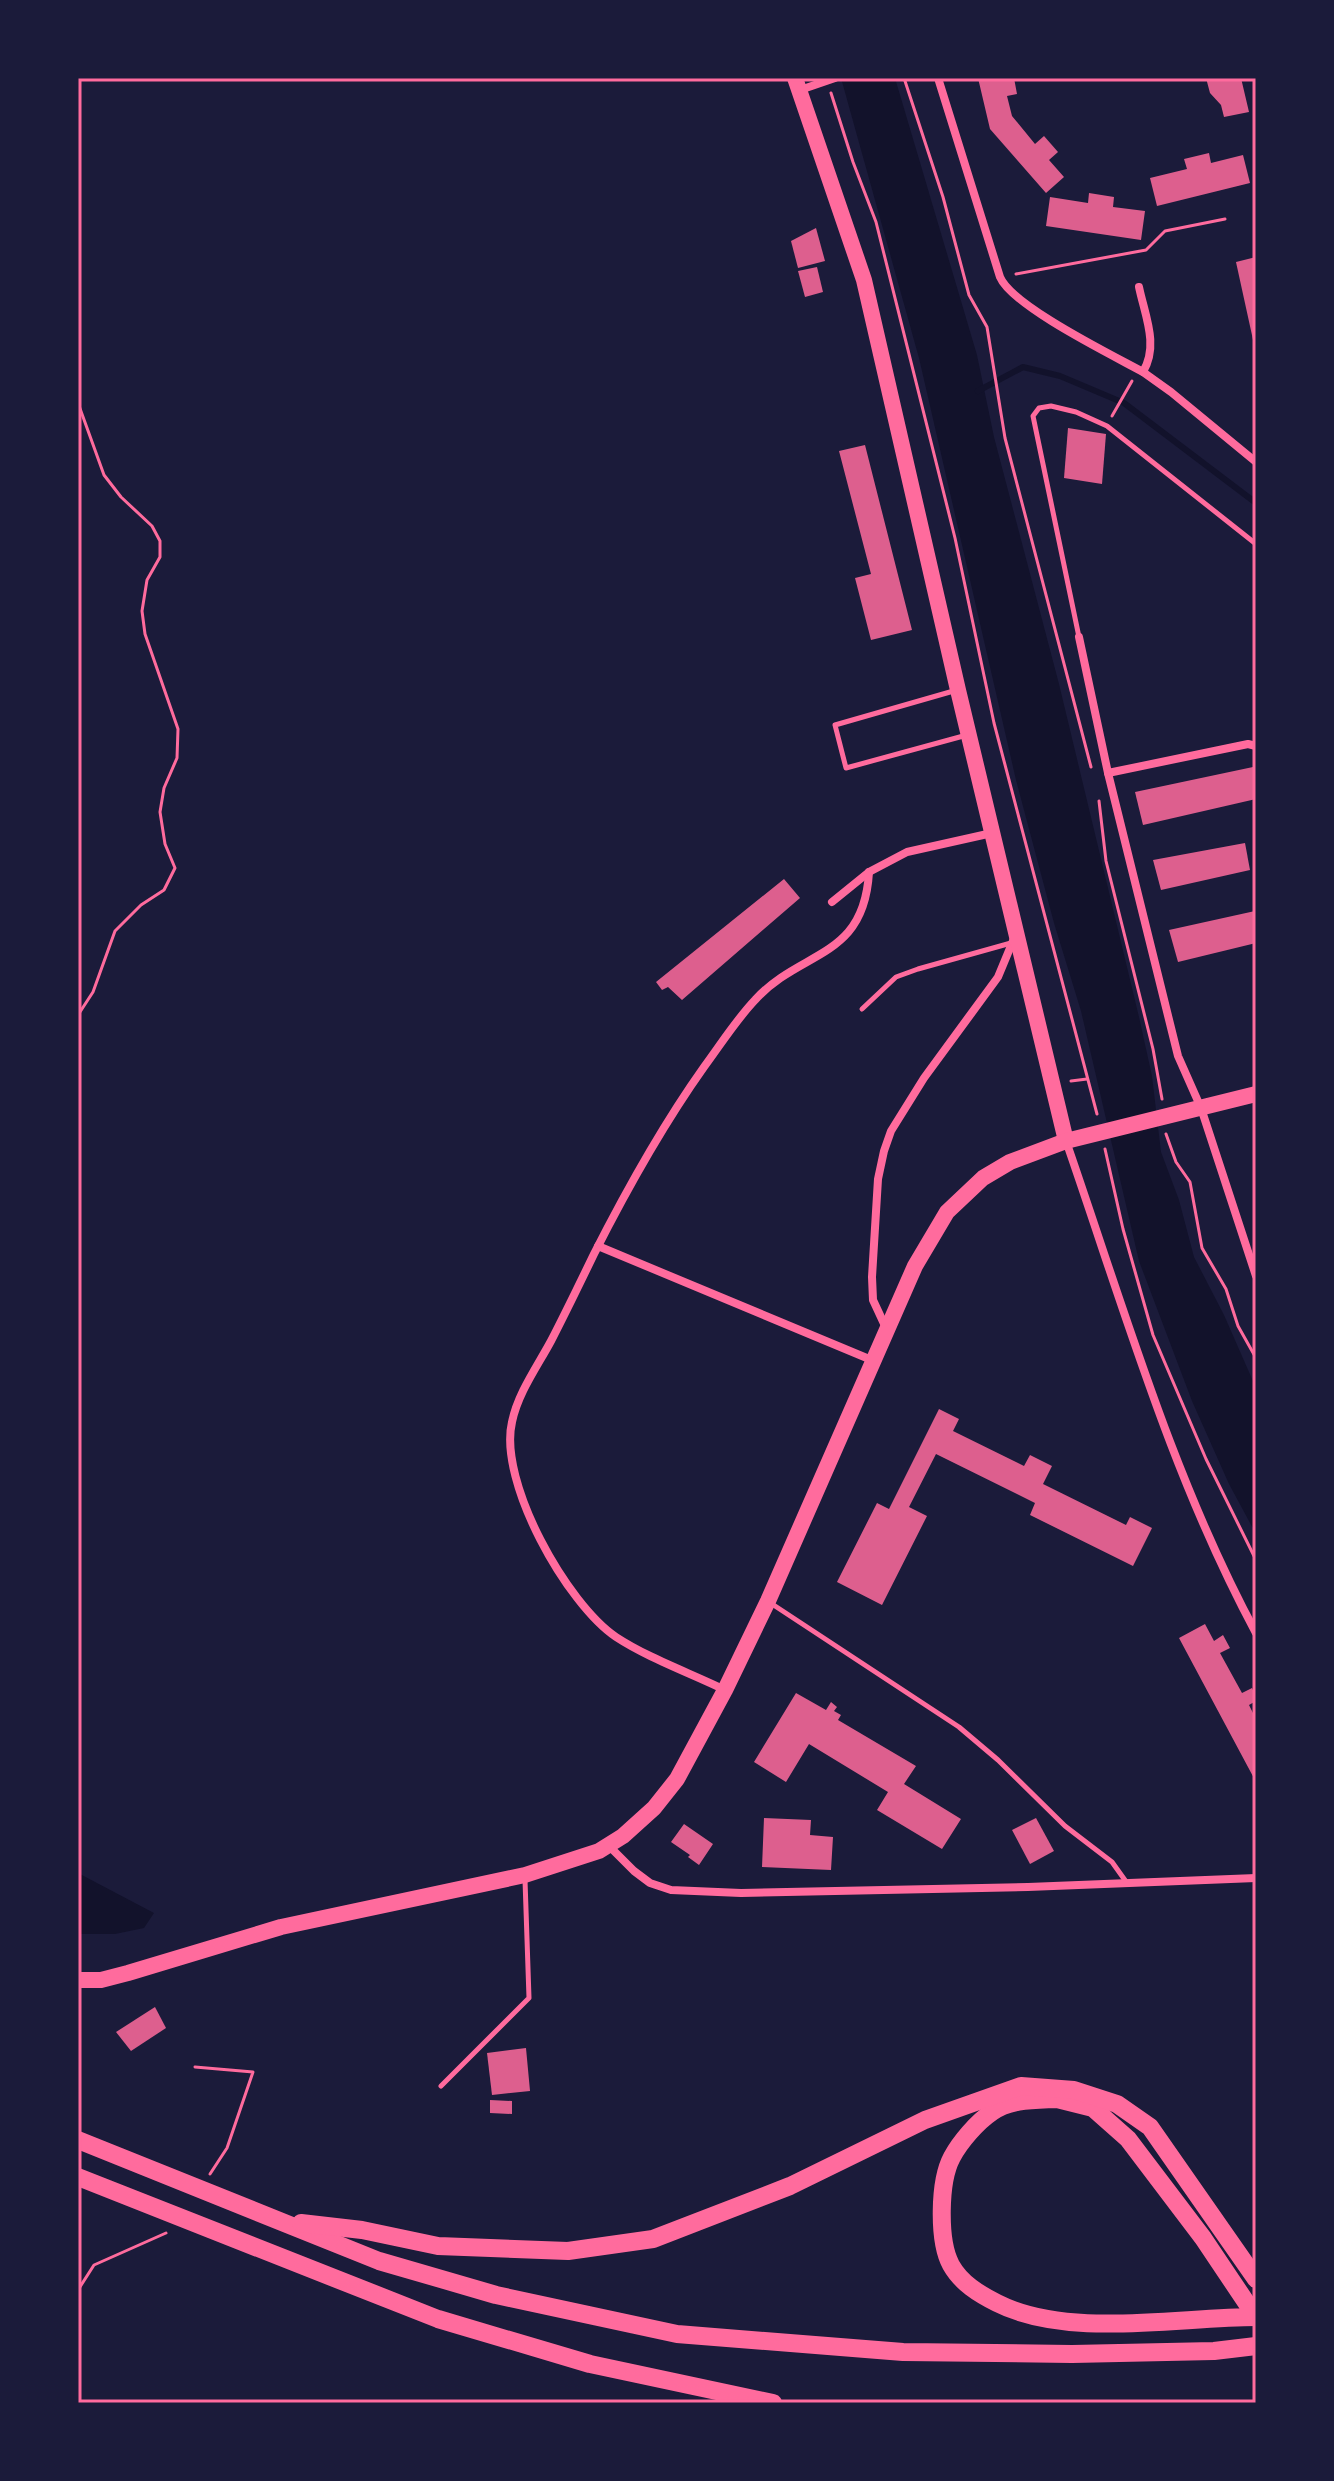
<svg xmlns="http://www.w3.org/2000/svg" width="1334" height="2481" viewBox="0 0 1334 2481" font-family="Arial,sans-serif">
  <rect width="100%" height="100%" fill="#1b1b3a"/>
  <g fill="#12122b">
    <polygon points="841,78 895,78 977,355 994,437 1059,684 1139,1017 1152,1076 1161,1152 1179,1200 1194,1257 1224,1315 1256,1388 1256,1534 1229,1484 1192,1401 1139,1261 1081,1011 1054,923 1016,780 919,358"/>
    <polygon points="78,1873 154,1913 144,1928 115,1934 78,1934"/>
  </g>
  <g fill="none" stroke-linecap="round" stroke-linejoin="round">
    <polyline stroke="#12122b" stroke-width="6" points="978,391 1023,367 1060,376 1124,403 1256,503"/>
  </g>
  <g fill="#dd5f8e">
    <polygon points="978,78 1014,78 1017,94 1007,96 1012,116 1035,144 1044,136 1058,152 1049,160 1064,177 1046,193 990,129"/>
    <polygon points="1206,78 1241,78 1249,112 1224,117 1221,105 1210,93"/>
    <polygon points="1209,153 1211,163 1243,155 1250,183 1157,206 1150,178 1187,169 1184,159"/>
    <polygon points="1089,193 1114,197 1113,207 1145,211 1141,240 1046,226 1050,197 1088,203"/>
    <polygon points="816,228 825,261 798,268 791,241"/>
    <polygon points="1256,257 1256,348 1255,349 1236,262"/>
    <polygon points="817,267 823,292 805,297 798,271"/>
    <polygon points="1068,428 1106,434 1102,484 1064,478"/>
    <polygon points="865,445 912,630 871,640 855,578 871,574 839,451"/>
    <polygon points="1253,767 1256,799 1143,825 1135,792"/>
    <polygon points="1245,843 1250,870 1161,890 1153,860"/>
    <polygon points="784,879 800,898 682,1000 668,987 662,990 656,982"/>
    <polygon points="1255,911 1256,943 1178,962 1169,930"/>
    <polygon points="939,1409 959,1419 953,1431 1024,1466 1030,1455 1052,1466 1043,1484 1126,1525 1130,1517 1152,1528 1133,1566 1030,1515 1035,1503 936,1454 909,1507 927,1516 882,1605 837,1582 877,1503 889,1509"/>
    <polygon points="1205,1624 1214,1641 1223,1635 1230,1648 1220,1653 1242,1693 1252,1688 1256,1696 1256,1701 1249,1705 1256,1719 1256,1782 1179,1638"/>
    <polygon points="796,1693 826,1710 831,1702 837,1707 834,1711 841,1715 838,1720 916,1766 904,1784 961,1819 942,1849 877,1810 888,1792 809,1744 786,1782 754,1762"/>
    <polygon points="764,1818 811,1820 810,1835 833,1837 831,1870 762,1867"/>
    <polygon points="1036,1818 1054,1851 1030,1864 1012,1830"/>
    <polygon points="684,1824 713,1844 699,1865 688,1857 690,1855 671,1842"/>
    <polygon points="155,2007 166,2028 131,2051 116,2032"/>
    <polygon points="526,2048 530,2091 492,2095 487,2053"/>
    <polygon points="490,2100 512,2101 512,2114 490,2113"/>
  </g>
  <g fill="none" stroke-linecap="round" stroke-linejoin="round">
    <g stroke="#ff6b9d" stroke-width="3">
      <polyline points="904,78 943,197 969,295 987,327 1005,438 1091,767"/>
      <polyline points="831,93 853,162 876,222 955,538 994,723 1097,1114"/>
      <polyline points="1016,274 1146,250 1165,231 1225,219"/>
      <polyline points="78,403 104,475 121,497 152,526 160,541 160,557 147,580 142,611 145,634 178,729 177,758 164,788 160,812 165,844 175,868 164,890 141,905 115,931 93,992 78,1015"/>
      <polyline points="1112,416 1132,381"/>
      <polyline points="1099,801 1106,861 1153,1049 1162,1099"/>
      <polyline points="1071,1081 1087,1079"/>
      <polyline points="1166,1134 1176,1162 1190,1182 1202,1248 1226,1289 1238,1326 1256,1358"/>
      <polyline points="1105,1149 1123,1229 1153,1335 1206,1459 1256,1560"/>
      <polyline points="78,1203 78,1320"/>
      <polyline points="195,2067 253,2072 227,2148 210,2174"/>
      <polyline points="78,2290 94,2265 166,2233"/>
    </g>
    <g stroke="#ff6b9d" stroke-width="5">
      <polyline points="1079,637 1033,416 1039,408 1051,406 1076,412 1107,426 1256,544"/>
      <polyline points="957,690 835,725 846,768 967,735"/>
      <polyline points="862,1009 896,977 918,969 1011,943"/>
      <polyline points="772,1604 959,1727 998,1760 1065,1826 1112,1862 1127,1883"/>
      <polyline points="441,2086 529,1998 525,1880"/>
    </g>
    <g stroke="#ff6b9d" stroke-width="8">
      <path d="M938 78 1000 277C1012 306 1112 355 1143 372"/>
      <polyline points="800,90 835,78"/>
      <path d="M1139 287C1145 316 1159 345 1143 372L1171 392 1256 462"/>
      <polyline points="1079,637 1108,773 1178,1056 1201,1108 1256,1276"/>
      <polyline points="1108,773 1248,744 1256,746"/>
      <polyline points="832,902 869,872 907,852 992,833"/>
      <path d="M1066 1141C1124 1308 1172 1477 1256 1633"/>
      <polyline points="598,1246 874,1361"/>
      <polyline points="886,1328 873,1300 872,1277 878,1179 884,1151 891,1131 924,1078 998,977 1015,936"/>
      <path d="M725 1690C690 1673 648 1658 616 1637 567 1604 498 1482 512 1422 518 1393 537 1367 551 1341 566 1312 580 1283 594 1254 627 1189 662 1126 704 1067 721 1044 736 1020 755 1000 801 949 864 960 869 872"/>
      <polyline points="609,1846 634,1871 650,1883 671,1890 741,1893 1028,1887 1256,1878"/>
    </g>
    <g stroke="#ff6b9d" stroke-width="16">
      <polyline points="795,78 864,280 958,690 1066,1141"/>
      <polyline points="78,1980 101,1980 128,1973 281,1927 525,1875 599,1851 623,1836 654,1808 677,1779 725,1690 768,1601 915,1266 947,1212 983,1178 1010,1162 1066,1141 1256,1094"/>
    </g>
    <g stroke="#ff6b9d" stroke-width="18">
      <path d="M1057 2099 1093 2108 1128 2139 1203 2238 1256 2317C1177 2317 1068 2339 997 2303 979 2294 961 2283 951 2265 938 2241 939 2181 952 2157 960 2142 977 2122 992 2112 1010 2099 1035 2100 1057 2099Z"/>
      <polyline points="78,2140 379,2261 496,2295 677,2334 903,2352 1072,2354 1214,2351 1256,2346"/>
      <polyline points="78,2177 438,2319 590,2364 773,2403"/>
      <polyline points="301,2223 362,2230 438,2246 568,2251 653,2239 790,2186 925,2120 1021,2086 1074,2090 1117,2104 1150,2127 1256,2279"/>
    </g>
  </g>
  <rect width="1334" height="2481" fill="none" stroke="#1b1b3a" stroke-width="160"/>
  <rect x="80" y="80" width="1174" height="2321" fill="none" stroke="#ff6b9d" stroke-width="3"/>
</svg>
